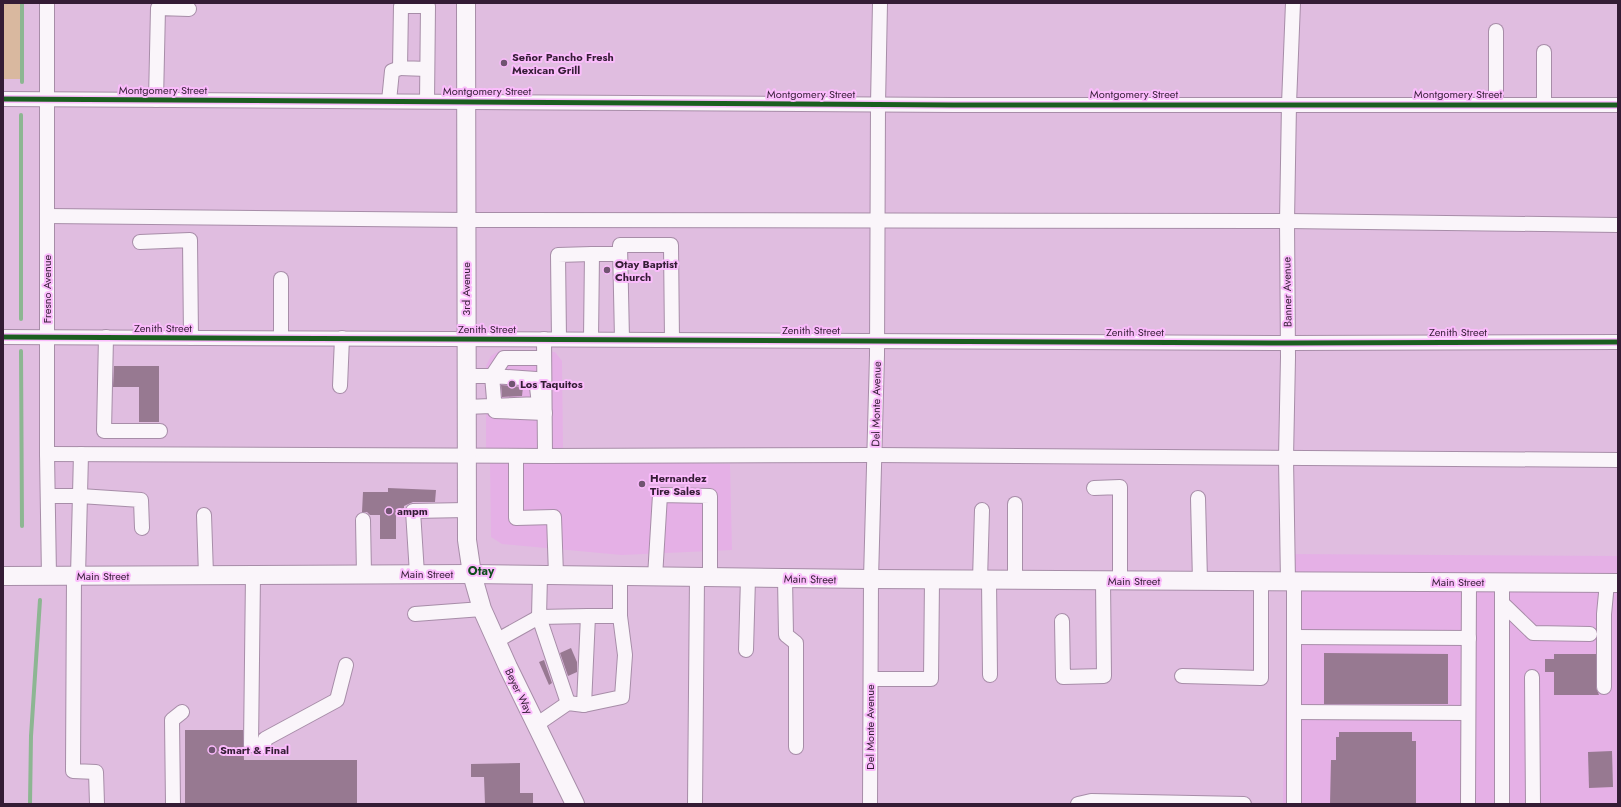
<svg xmlns="http://www.w3.org/2000/svg" width="1621" height="807" viewBox="0 0 1621 807" font-family="Jost,sans-serif">
  <rect width="100%" height="100%" fill="#e0bde0"/>
  <g fill="#e5b0e6">
    <polygon points="499,351 555,352 562,361 563,451 486,451 486,366 491,356"/>
    <polygon points="563,461 730,464 732,550 622,555 502,544 491,537 490,462"/>
    <polygon points="1288,554 1618,556 1618,804 1283,804"/>
  </g>
  <rect fill="#d9b89f" x="3" y="3" width="17" height="76"/>
  <g fill="none" stroke-linecap="round" stroke-linejoin="round">
    <g stroke="#8db692" stroke-width="4">
      <polyline points="22,82 22,3"/>
      <polyline points="21,319 21,115"/>
      <polyline points="21,351 22,526"/>
      <polyline points="30,804 31,736 40,600"/>
    </g>
  </g>
  <g fill="#977991">
    <polygon points="114,366 159,366 159,422 139,422 139,387 113,387"/>
    <polygon points="501,385 523,387 522,396 502,397"/>
    <polygon points="388,488 436,490 435,502 413,502 404,506 404,516 396,516 396,539 380,539 380,515 370,515 367,512 362,512 363,492 388,492"/>
    <polygon points="571,648 577,662 577,672 568,676 560,653"/>
    <polygon points="1324,653 1448,654 1448,704 1324,704"/>
    <polygon points="1554,654 1596,654 1596,687 1599,695 1554,695 1554,672 1545,672 1545,659 1554,659"/>
    <polygon points="544,660 552,683 549,685 539,662"/>
    <polygon points="185,730 243,730 244,760 357,760 357,804 185,804"/>
    <polygon points="1339,732 1412,732 1412,741 1416,741 1416,804 1330,804 1331,760 1336,760 1336,737 1339,737"/>
    <polygon points="1612,751 1613,787 1589,788 1588,752"/>
    <polygon points="520,763 520,793 533,793 533,804 485,804 484,777 471,777 471,764"/>
  </g>
  <g fill="none" stroke-linecap="round" stroke-linejoin="round">
    <g stroke="#a78da8" stroke-width="16">
      <g id="minor">
        <polyline points="47,3 47,454 49,576"/>
        <polyline points="419,3 419,6 428,6 427,101"/>
        <polyline points="419,6 401,6 400,68 427,69"/>
        <polyline points="1496,31 1496,104"/>
        <polyline points="1544,52 1544,105"/>
        <polyline points="3,99 953,105 1618,105"/>
        <polyline points="156,100 158,8 189,9"/>
        <polyline points="389,101 392,71 400,68"/>
        <polyline points="47,216 466,220 1287,221 1618,225"/>
        <polyline points="140,242 190,240 191,338"/>
        <polyline points="592,254 620,254"/>
        <polyline points="281,279 281,338"/>
        <polyline points="3,337 1288,343 1618,342"/>
        <polyline points="106,337 104,431 160,431"/>
        <polyline points="544,339 545,456"/>
        <polyline points="559,339 558,255 592,254 591,339"/>
        <polyline points="622,339 620,245 671,245 672,340"/>
        <polyline points="466,376 492,376 504,358 544,358"/>
        <polyline points="340,386 342,338"/>
        <polyline points="466,407 539,404 536,379 492,376 495,411 545,413"/>
        <polyline points="47,454 545,456 875,455 1618,460"/>
        <polyline points="516,456 516,518 554,517 556,575"/>
        <polyline points="1094,488 1120,487 1120,581"/>
        <polyline points="48,496 80,496 141,500 142,528"/>
        <polyline points="1198,498 1200,581"/>
        <polyline points="1015,504 1015,580"/>
        <polyline points="204,515 206,575"/>
        <polyline points="363,520 364,574"/>
        <polyline points="417,574 413,511 466,510"/>
        <polyline points="253,575 251,745 264,746 265,739 337,700 346,665"/>
        <polyline points="540,575 539,617 568,703"/>
        <polyline points="74,576 73,771 96,772 97,804"/>
        <polyline points="78,576 81,454"/>
        <polyline points="655,577 660,495 710,496 710,577"/>
        <polyline points="785,578 786,635 796,643 796,747"/>
        <polyline points="980,580 982,510"/>
        <polyline points="989,580 990,675"/>
        <polyline points="1288,582 1286,458 1288,357 1287,221 1289,104 1293,3"/>
        <polyline points="1294,582 1294,804"/>
        <polyline points="1503,604 1533,633 1590,634"/>
        <polyline points="415,614 482,609"/>
        <polyline points="1062,621 1063,677 1104,676 1103,581"/>
        <polyline points="1294,637 1469,638"/>
        <polyline points="496,641 539,617 588,616"/>
        <polyline points="746,650 748,578"/>
        <polyline points="1182,676 1261,678 1261,582"/>
        <polyline points="1532,677 1533,804"/>
        <polyline points="871,679 931,679 932,580"/>
        <polyline points="1604,687 1604,614 1607,583"/>
        <polyline points="584,705 622,697 625,655 620,616"/>
        <polyline points="1294,712 1468,713"/>
        <polyline points="536,725 568,703 584,705 588,616 620,616 620,576"/>
        <polyline points="173,804 172,720 182,712"/>
        <polyline points="695,804 697,577"/>
        <polyline points="870,804 871,579 877,355 878,104 880,3"/>
        <polyline points="1078,804 1091,801 1244,804"/>
        <polyline points="1468,804 1469,582"/>
        <polyline points="1502,804 1502,582"/>
      </g>
    </g>
    <g stroke="#a78da8" stroke-width="20">
      <g id="major">
        <polyline points="466,3 467,540 472,574 482,609 508,667 575,804"/>
        <polyline points="3,576 472,574 871,579 1618,583"/>
      </g>
    </g>
    <use href="#minor" stroke="#faf5fa" stroke-width="14"/>
    <use href="#major" stroke="#faf5fa" stroke-width="18"/>
    <g stroke="#fbbcfc" stroke-width="8">
      <g id="cycleway">
        <polyline points="3,99 953,105 1618,105"/>
        <polyline points="3,337 1288,343 1618,342"/>
      </g>
    </g>
    <use href="#cycleway" stroke="#1b5e20" stroke-width="5"/>
  </g>
  <g fill="#705471" stroke="#fbbcfc" stroke-width="1.5">
    <circle cx="504" cy="63" r="4"/>
    <circle cx="607" cy="270" r="4"/>
    <circle cx="512" cy="384" r="4"/>
    <circle cx="642" cy="484" r="4"/>
    <circle cx="389" cy="511" r="4"/>
    <circle cx="212" cy="750" r="4"/>
  </g>
  <g text-anchor="middle" stroke-width="4" stroke-linejoin="round" paint-order="stroke">
    <g font-size="11" font-weight="bold" fill="#341c35" stroke="#fbbcfc" text-anchor="start">
      <text x="512" y="61">Señor Pancho Fresh<tspan x="512" dy="13">Mexican Grill</tspan></text>
      <text x="615" y="268">Otay Baptist<tspan x="615" dy="13">Church</tspan></text>
      <text x="520" y="388">Los Taquitos</text>
      <text x="650" y="482">Hernandez<tspan x="650" dy="13">Tire Sales</tspan></text>
      <text x="397" y="515">ampm</text>
      <text x="220" y="754">Smart &amp; Final</text>
    </g>
    <g font-size="11" fill="#341c35" stroke="#fbbcfc">
      <text x="163" y="94">Montgomery Street</text>
      <text x="487" y="95">Montgomery Street</text>
      <text x="811" y="98">Montgomery Street</text>
      <text x="1134" y="98">Montgomery Street</text>
      <text x="1458" y="98">Montgomery Street</text>
      <text transform="translate(47 289) rotate(-90)" y="4">Fresno Avenue</text>
      <text transform="translate(466 289) rotate(-90)" y="4">3rd Avenue</text>
      <text transform="translate(1287 292) rotate(-91)" y="4">Banner Avenue</text>
      <text x="163" y="332">Zenith Street</text>
      <text x="487" y="333">Zenith Street</text>
      <text x="811" y="334">Zenith Street</text>
      <text x="1135" y="336">Zenith Street</text>
      <text x="1458" y="336">Zenith Street</text>
      <text transform="translate(876 404) rotate(-89)" y="4">Del Monte Avenue</text>
      <text x="427" y="578">Main Street</text>
      <text x="103" y="580">Main Street</text>
      <text transform="translate(810 579) rotate(1)" y="4">Main Street</text>
      <text x="1134" y="585">Main Street</text>
      <text x="1458" y="586">Main Street</text>
      <text transform="translate(519 691) rotate(64)" y="4">Beyer Way</text>
      <text transform="translate(870 727) rotate(-90)" y="4">Del Monte Avenue</text>
    </g>
    <g font-size="12" font-weight="bold" fill="#104d1c" stroke="#fbbcfc">
      <text x="481" y="575">Otay</text>
    </g>
  </g>
  <rect width="1621" height="807" fill="none" stroke="#341c35" stroke-width="8"/>
</svg>
